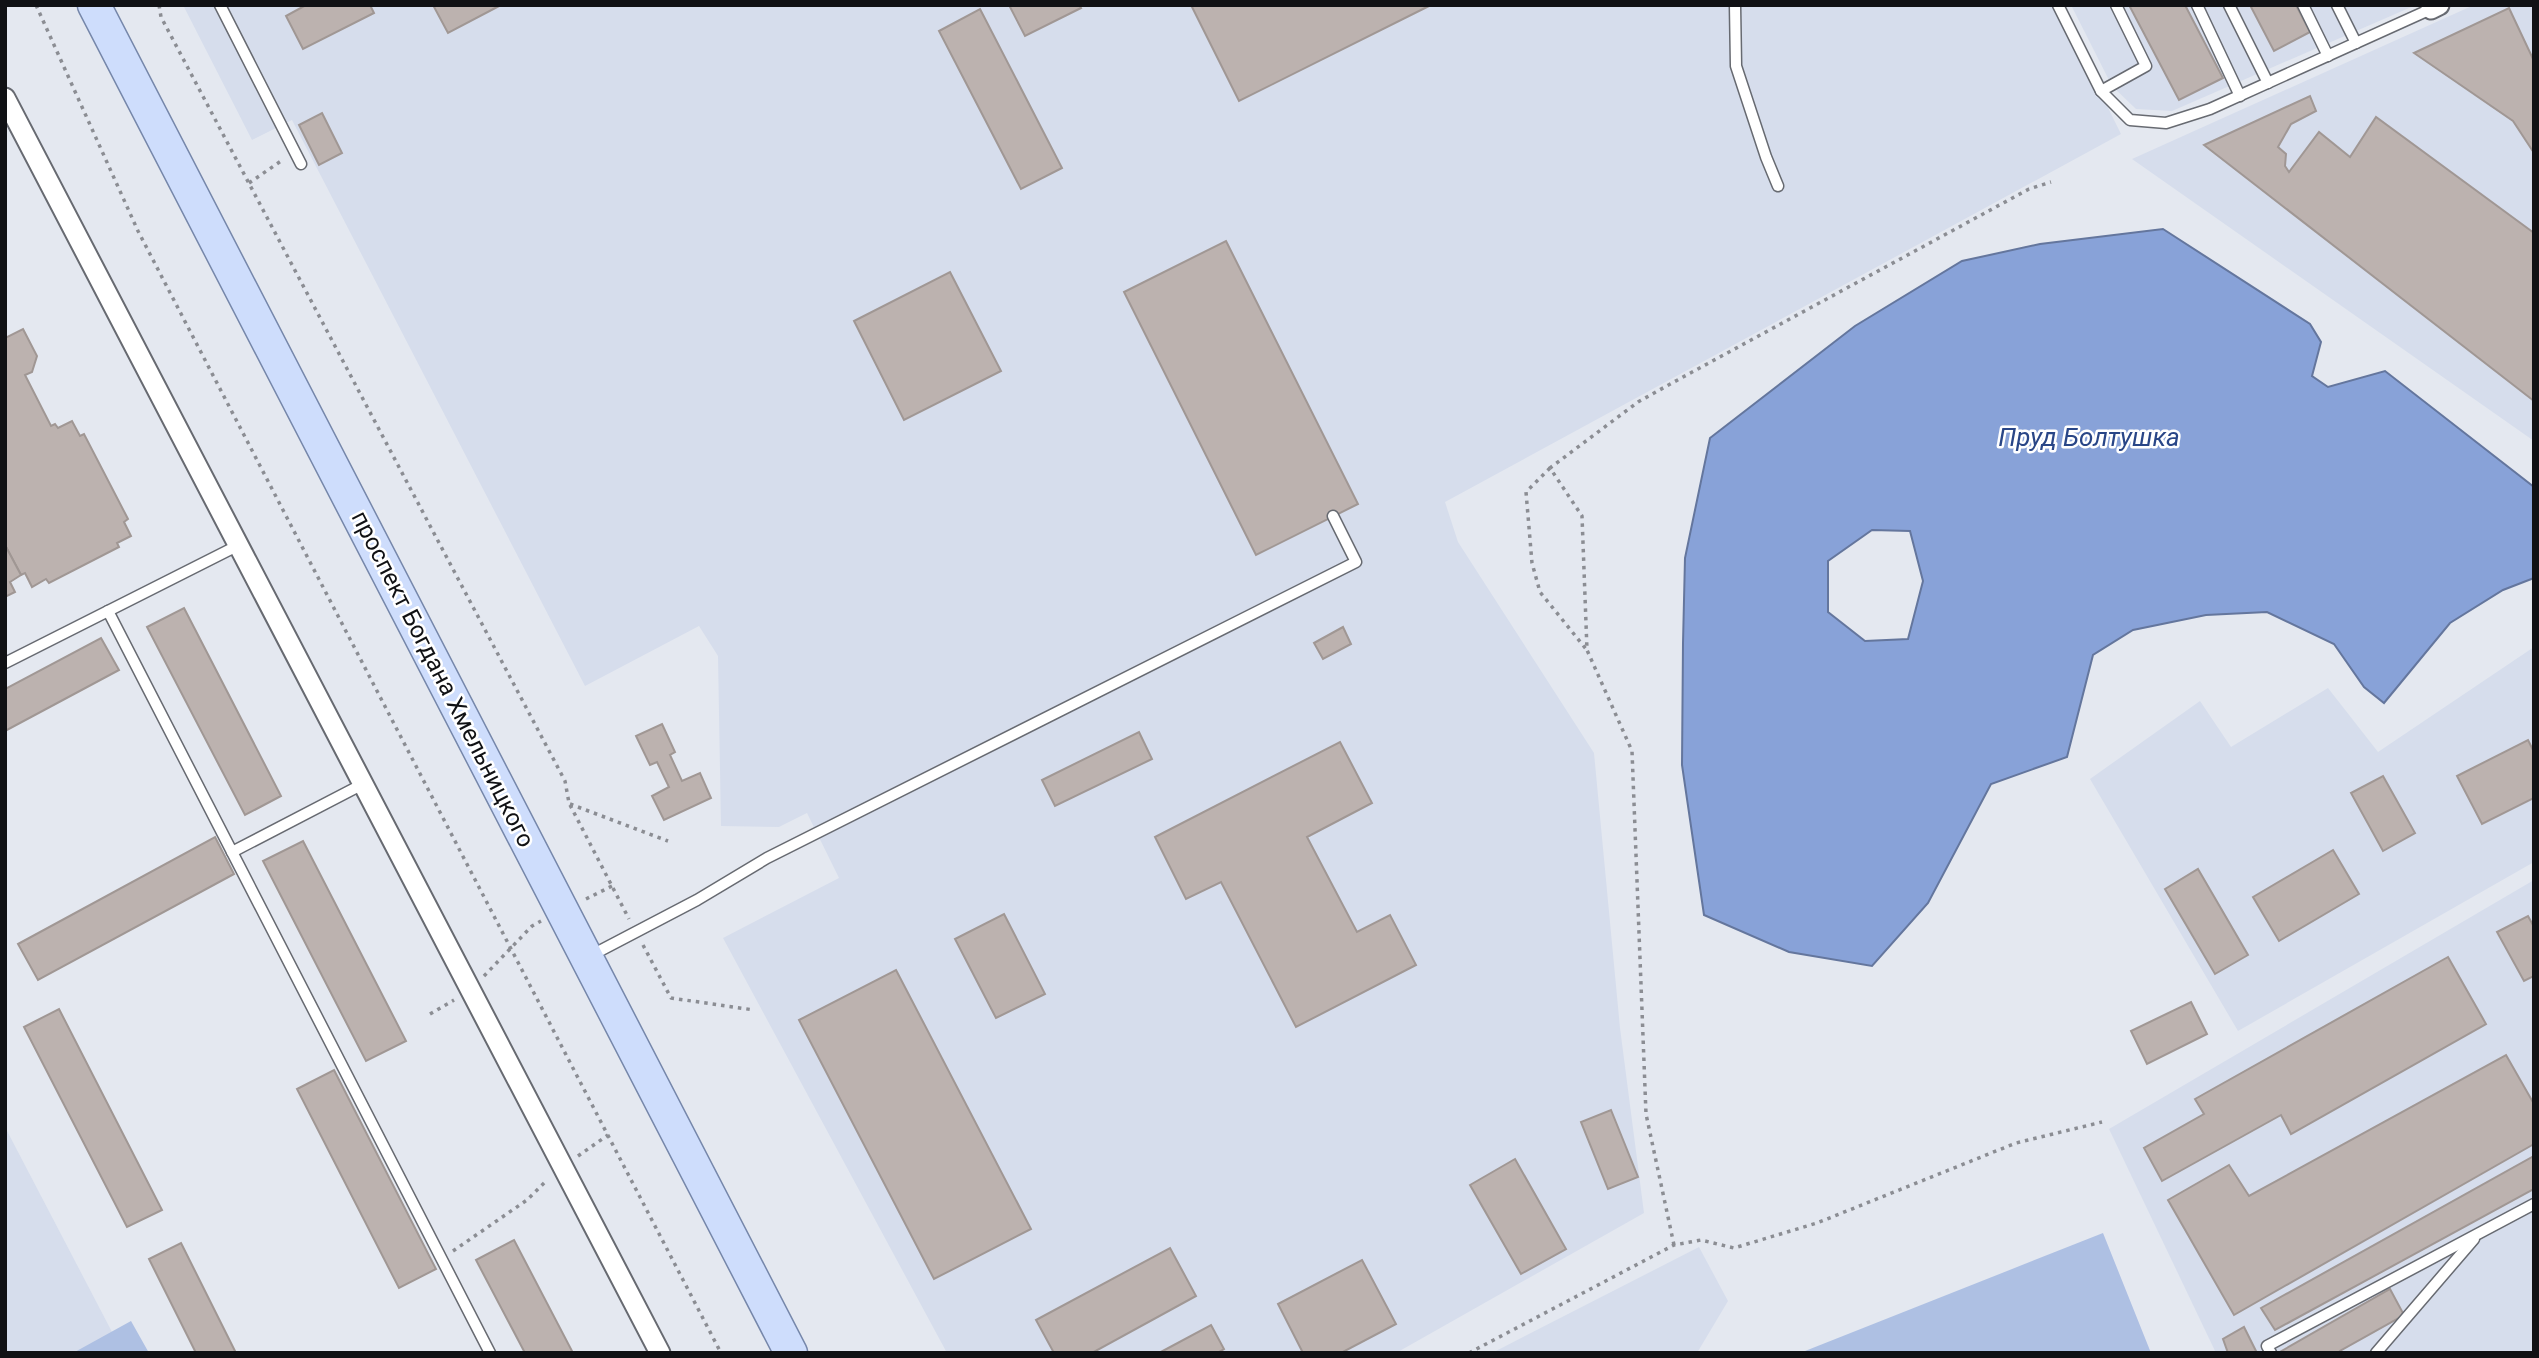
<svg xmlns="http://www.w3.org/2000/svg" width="2539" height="1358" viewBox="0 0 2539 1358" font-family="Roboto,sans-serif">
  <rect width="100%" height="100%" fill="#e4e8f0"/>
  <g fill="#d6ddec">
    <polygon points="183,5 2057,5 2121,134 1445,502 1458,542 1594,753 1620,1028 1644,1213 1396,1353 947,1353 723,938 839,878 807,813 779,827 721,826 718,656 699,626 585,686 292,120 252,140"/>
    <polygon points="2071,5 2416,5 2172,111 2136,109 2112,86"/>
    <polygon points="2474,5 2534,5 2534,441 2132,159"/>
    <polygon points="2534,647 2534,862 2238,1031 2090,779 2200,701 2231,747 2328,688 2378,752"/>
    <polygon points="2534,880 2534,1353 2216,1353 2109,1129"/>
    <polygon points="5,1127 123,1353 5,1353"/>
    <polygon points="1699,1247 1728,1301 1697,1353 1492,1353"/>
  </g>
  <g fill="#aec0e3">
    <polygon points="2103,1233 2151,1353 1800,1353"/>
    <polygon points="131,1321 149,1353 73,1353"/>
  </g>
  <path fill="#88a2d8" stroke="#64769d" stroke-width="2" fill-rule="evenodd" d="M2163 229 2310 324 2321 342 2312 376 2328 387 2385 371 2534 487V578L2503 590 2450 623 2384 703 2364 687 2334 644 2267 612 2206 615 2133 630 2093 655 2067 757 1991 784 1928 903 1872 966 1789 952 1704 915 1682 765 1683 643 1685 558 1710 438 1855 326 1962 261 2040 244ZM1872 530 1910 531 1923 581 1908 639 1865 641 1828 612V561Z"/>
  <g fill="#bcb2af" stroke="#a09794" stroke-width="2">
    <polygon points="306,5 370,5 374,13 303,49 286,16"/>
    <polygon points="433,5 501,5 448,33"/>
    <polygon points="1009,5 1079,5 1081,8 1025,36"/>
    <polygon points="1191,5 1431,5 1239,101"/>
    <polygon points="2129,5 2185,5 2223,78 2179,100"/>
    <polygon points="2250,5 2296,5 2310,32 2274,51"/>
    <polygon points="2509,8 2534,61 2534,153 2513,121 2414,53"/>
    <polygon points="980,9 1062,168 1021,189 939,31"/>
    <polygon points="2310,96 2316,111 2291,124 2278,147 2286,154 2285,166 2289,172 2319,132 2350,157 2376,117 2534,233 2534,401 2204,145"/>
    <polygon points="322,113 342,153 319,165 299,125"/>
    <polygon points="1226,241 1358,504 1256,555 1124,292"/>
    <polygon points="950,272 1001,371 904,420 854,321"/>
    <polygon points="23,329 37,356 32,372 25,375 51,426 55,424 58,428 72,421 80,436 84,434 128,519 124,522 131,536 117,543 119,547 49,583 46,579 32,587 25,573 21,575 5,545 5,338"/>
    <polygon points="5,545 21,575 10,582 15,592 5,597"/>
    <polygon points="184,608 281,796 245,815 147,627"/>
    <polygon points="1343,627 1351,644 1323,659 1314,643"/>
    <polygon points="101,638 119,670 5,731 5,689"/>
    <polygon points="662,724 675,752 670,755 682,781 700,773 711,798 664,820 652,796 669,787 657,762 650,765 636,736"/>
    <polygon points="1139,732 1152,759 1055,806 1042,780"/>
    <polygon points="2528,740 2534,752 2534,798 2482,824 2457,776"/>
    <polygon points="1340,742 1372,803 1307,837 1357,932 1390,915 1416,965 1296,1027 1221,882 1186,899 1155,837"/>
    <polygon points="2383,776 2415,833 2383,851 2351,793"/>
    <polygon points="215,837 234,874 38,980 18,944"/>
    <polygon points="303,841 406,1041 366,1061 263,861"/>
    <polygon points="2333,850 2359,894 2279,941 2253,897"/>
    <polygon points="2198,869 2248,955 2215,974 2165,889"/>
    <polygon points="1004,914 1045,994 996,1018 955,939"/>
    <polygon points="2528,916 2534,927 2534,976 2524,981 2497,932"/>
    <polygon points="2448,957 2486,1024 2291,1134 2281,1115 2162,1181 2144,1148 2204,1114 2195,1099"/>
    <polygon points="896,970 1031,1229 934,1279 799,1020"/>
    <polygon points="2191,1002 2207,1034 2147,1064 2131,1031"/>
    <polygon points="59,1009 162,1210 127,1227 24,1027"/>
    <polygon points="2506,1055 2534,1104 2534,1144 2234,1315 2168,1200 2229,1165 2249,1196"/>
    <polygon points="334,1070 436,1269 399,1288 297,1089"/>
    <polygon points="1611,1110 1638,1177 1608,1189 1581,1122"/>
    <polygon points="2534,1156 2534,1189 2275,1330 2261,1308"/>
    <polygon points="1515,1159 1566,1249 1521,1274 1470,1185"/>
    <polygon points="514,1240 573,1353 525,1353 476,1260"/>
    <polygon points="181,1243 236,1353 196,1353 149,1259"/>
    <polygon points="1170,1248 1196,1296 1092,1353 1054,1353 1036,1320"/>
    <polygon points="1362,1260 1396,1324 1341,1353 1303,1353 1278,1304"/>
    <polygon points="2390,1289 2404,1315 2340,1351 2341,1353 2278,1353"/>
    <polygon points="1211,1325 1224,1349 1217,1353 1159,1353"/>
    <polygon points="2244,1327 2257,1353 2228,1353 2223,1339"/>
  </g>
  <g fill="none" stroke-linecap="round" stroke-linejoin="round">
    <g stroke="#676a71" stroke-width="13">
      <g id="service">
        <polyline points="220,5 301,164"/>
        <polyline points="1735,5 1736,66 1766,157 1778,186"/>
        <polyline points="2058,5 2101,91"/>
        <polyline points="2116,5 2146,66 2101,91 2130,120 2166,123 2210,109 2431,9 2429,6"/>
        <polyline points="2197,5 2240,96"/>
        <polyline points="2229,5 2268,83"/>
        <polyline points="2303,5 2328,56"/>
        <polyline points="2337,5 2356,43"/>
        <polyline points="108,611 490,1353"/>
        <polyline points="5,663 239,545"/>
        <polyline points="232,852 363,784"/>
        <polyline points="590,956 697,900 767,858 1356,562 1333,516"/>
        <polyline points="2271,1353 2267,1346 2534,1204"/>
        <polyline points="2376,1353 2474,1239"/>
      </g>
    </g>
    <g stroke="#676a71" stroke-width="23">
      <g id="minor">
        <polyline points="2431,9 2439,5"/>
        <polyline points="5,98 660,1353"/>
      </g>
    </g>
    <g stroke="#7687aa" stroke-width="35">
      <polyline id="primary" points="94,5 791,1353"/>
    </g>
    <g stroke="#8b8d93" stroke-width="3.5" stroke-dasharray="3.5 5" stroke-linecap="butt">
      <polyline points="36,5 138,231 721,1353"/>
      <polyline points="159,5 161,17 565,781 569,803 629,919"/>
      <polyline points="249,183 284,159"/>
      <polyline points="1550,468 1526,492 1532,563 1540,592 1586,649"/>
      <polyline points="570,804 668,841"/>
      <polyline points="586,899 612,886"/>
      <polyline points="643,945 671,998 754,1010"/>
      <polyline points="484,976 532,926 541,921"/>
      <polyline points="430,1014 454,1000"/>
      <polyline points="578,1156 608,1135"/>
      <polyline points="1674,1245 1646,1114 1632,751 1587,650 1582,516 1550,468 1638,402 1672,383 2029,189 2051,182"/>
      <polyline points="453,1251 527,1200 547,1180"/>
      <polyline points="1469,1353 1674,1245 1701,1240 1734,1248 1817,1223 2016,1143 2102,1122"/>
    </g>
    <use href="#service" stroke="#fff" stroke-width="10"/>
    <use href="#minor" stroke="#fff" stroke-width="19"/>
    <use href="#primary" stroke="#ceddfc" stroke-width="32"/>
  </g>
  <g text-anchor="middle" stroke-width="5" stroke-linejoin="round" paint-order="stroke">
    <g font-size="24" fill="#101114" stroke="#fff">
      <text transform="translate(443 679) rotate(63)" y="8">проспект Богдана Хмельницкого</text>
    </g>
    <g font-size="26" font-style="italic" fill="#294687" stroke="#fff">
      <text x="2089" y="446">Пруд Болтушка</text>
    </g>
  </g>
  <rect width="2539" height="1358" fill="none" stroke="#101114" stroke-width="14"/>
</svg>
